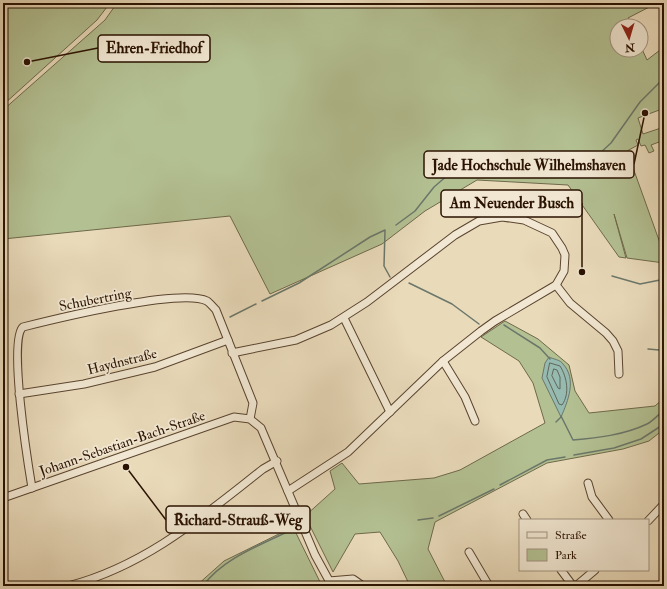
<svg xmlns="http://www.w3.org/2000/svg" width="667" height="589" viewBox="0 0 667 589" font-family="'IM FELL Double Pica',serif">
  <rect width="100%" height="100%" fill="#e9daba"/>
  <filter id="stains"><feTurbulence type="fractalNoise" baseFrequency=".005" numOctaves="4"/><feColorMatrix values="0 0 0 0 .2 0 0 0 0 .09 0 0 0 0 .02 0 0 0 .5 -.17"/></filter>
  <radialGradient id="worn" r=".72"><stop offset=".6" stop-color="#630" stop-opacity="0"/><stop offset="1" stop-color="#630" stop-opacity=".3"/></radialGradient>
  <g fill="#b3c092" stroke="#6e694a">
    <polygon points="3,3 110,3 97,20 3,105"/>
    <polygon points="117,3 657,3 628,18 631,26 617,26 617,50 641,50 641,47 647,60 664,47 664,102 661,103 662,109 638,118 643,134 664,127 664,144 660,145 659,142 651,145 654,151 649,153 645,145 641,146 638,139 636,140 638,145 627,151 660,243 664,242 664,263 627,258 614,214 626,258 619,257 568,185 477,180 425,211 382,244 270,294 230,216 3,239 3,110 105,20"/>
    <polygon points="505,321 538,339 569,365 575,391 589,413 655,406 664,398 664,429 649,441 623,449 547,463 435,522 428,549 447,586 410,586 398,561 380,532 355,534 333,572 305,516 335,489 330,471 342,463 359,484 434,478 460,470 545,423 533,383 519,361 481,337"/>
    <polygon points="293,527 322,586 196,586 224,561"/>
  </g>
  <path fill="#97bab0" stroke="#6b776a" d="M549 357C553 359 561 360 563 364 577 379 568 401 561 417L542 378 545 363Z"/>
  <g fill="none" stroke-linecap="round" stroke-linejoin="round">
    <g stroke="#606658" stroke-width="1">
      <path d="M550 363 560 366C567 377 570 394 562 405L559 404 547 377Z"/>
      <polygon points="554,369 557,370 560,377 560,389 558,388 552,376"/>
    </g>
    <g stroke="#6b776a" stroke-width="1.5">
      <polyline points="586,166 611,143 640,102 664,78"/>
      <polyline points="396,225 415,211 434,187 449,174 479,162 492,161 515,162 543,170 581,168"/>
      <polyline points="612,276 640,284 660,280 664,285"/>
      <polyline points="409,283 452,304 479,324"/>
      <polyline points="262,301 299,283 370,237 385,230 384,266 390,277"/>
      <polyline points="230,317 256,304"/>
      <polyline points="504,325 540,348 550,359"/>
      <polyline points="648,349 659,350 664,348"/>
      <path d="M561 416 573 440C597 438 624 435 647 424 653 421 659 414 664 410"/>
      <polyline points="556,422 561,417"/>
      <polyline points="574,455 614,448 641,439 664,424"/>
      <polyline points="500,485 547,460 565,457"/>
      <polyline points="439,516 494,489"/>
      <polyline points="418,520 433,518"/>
      <path d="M203 586C223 558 261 545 291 530"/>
    </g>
    <g stroke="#5a442f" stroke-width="9">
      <g id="minor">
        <polyline points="556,285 570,303 606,333 613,341 618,351 619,374"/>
        <polyline points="344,318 390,412"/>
        <polyline points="232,353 296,340 331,325 367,302 455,235 479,221 502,217 524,220 552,233 562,248 565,255 564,271 556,285 495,321 481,331 443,361 348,452 288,491"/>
        <polyline points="443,361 465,397 475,421"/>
        <polyline points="19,394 84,384 155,367 228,340"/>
        <polyline points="588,483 592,497 609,520"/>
        <path d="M32 488C28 464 8 339 23 327 55 319 181 288 207 301 210 303 213 307 216 310L253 403 250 419"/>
        <polyline points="3,498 234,417 250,419 261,428 315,555 332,586"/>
        <polyline points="523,514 527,520"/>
        <polyline points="648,521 664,504"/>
        <polyline points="469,552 489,586"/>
        <polyline points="561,570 573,586"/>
        <polyline points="329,581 353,579 363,586"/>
        <path d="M68 586C145 566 202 517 263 469L277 461"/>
        <polyline points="576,586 595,570"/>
      </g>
    </g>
    <use href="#minor" stroke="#f1e7d2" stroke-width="7"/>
  </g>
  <g text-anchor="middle" stroke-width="3.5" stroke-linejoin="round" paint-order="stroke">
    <g font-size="14" fill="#2a1201" stroke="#f1e7d2">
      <text transform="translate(95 299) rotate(-11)" y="5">Schubertring</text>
      <text transform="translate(122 361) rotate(-14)" y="5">Haydnstraße</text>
      <text transform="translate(122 443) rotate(-19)" y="5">Johann-Sebastian-Bach-Straße</text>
    </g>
  </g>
  <path fill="none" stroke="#2a1201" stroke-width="1.5" d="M27 62L98 48M645 113L634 164M582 272L582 203M126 467L166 520"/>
  <g fill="#2a1201" stroke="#f1e7d2" stroke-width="1.5">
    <circle cx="27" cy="62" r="4"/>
    <circle cx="645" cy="113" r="4"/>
    <circle cx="582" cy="272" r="4"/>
    <circle cx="126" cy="467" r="4"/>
  </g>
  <g fill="#f1e7d2" stroke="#2a1201" stroke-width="1.5">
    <rect x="98" y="35" width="112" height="27" rx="4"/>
    <rect x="424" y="151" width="210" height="27" rx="4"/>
    <rect x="441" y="190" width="141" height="27" rx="4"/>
    <rect x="166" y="506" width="144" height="27" rx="4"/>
  </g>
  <g font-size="15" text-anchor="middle" font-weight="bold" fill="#2a1201">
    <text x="154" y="53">Ehren-Friedhof</text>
    <text x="529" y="170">Jade Hochschule Wilhelmshaven</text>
    <text x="512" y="208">Am Neuender Busch</text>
    <text x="238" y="525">Richard-Strauß-Weg</text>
  </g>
  <rect width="667" height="589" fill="none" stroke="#e9daba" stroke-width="16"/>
  <rect x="4" y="4" width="659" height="581" fill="none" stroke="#2a1201" stroke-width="2"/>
  <rect x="8" y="8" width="651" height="573" fill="none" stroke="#2a1201"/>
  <rect x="519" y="519" width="130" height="52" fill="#f1e7d2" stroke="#a1927e"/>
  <rect x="527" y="532" width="20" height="6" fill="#f1e7d2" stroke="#a1927e"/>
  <text x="555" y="539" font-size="12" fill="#2a1201">Straße</text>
  <rect x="527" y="549" width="20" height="12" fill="#b3c092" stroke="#a1927e"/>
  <text x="555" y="559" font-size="12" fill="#2a1201">Park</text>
  <g transform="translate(629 38) rotate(175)"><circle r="19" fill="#f1e7d2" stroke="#a1927e"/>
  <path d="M0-3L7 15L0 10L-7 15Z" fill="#8f2418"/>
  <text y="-6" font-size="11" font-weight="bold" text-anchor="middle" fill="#2a1201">N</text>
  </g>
  <rect width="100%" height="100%" filter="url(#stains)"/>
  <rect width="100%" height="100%" fill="url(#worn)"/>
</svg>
